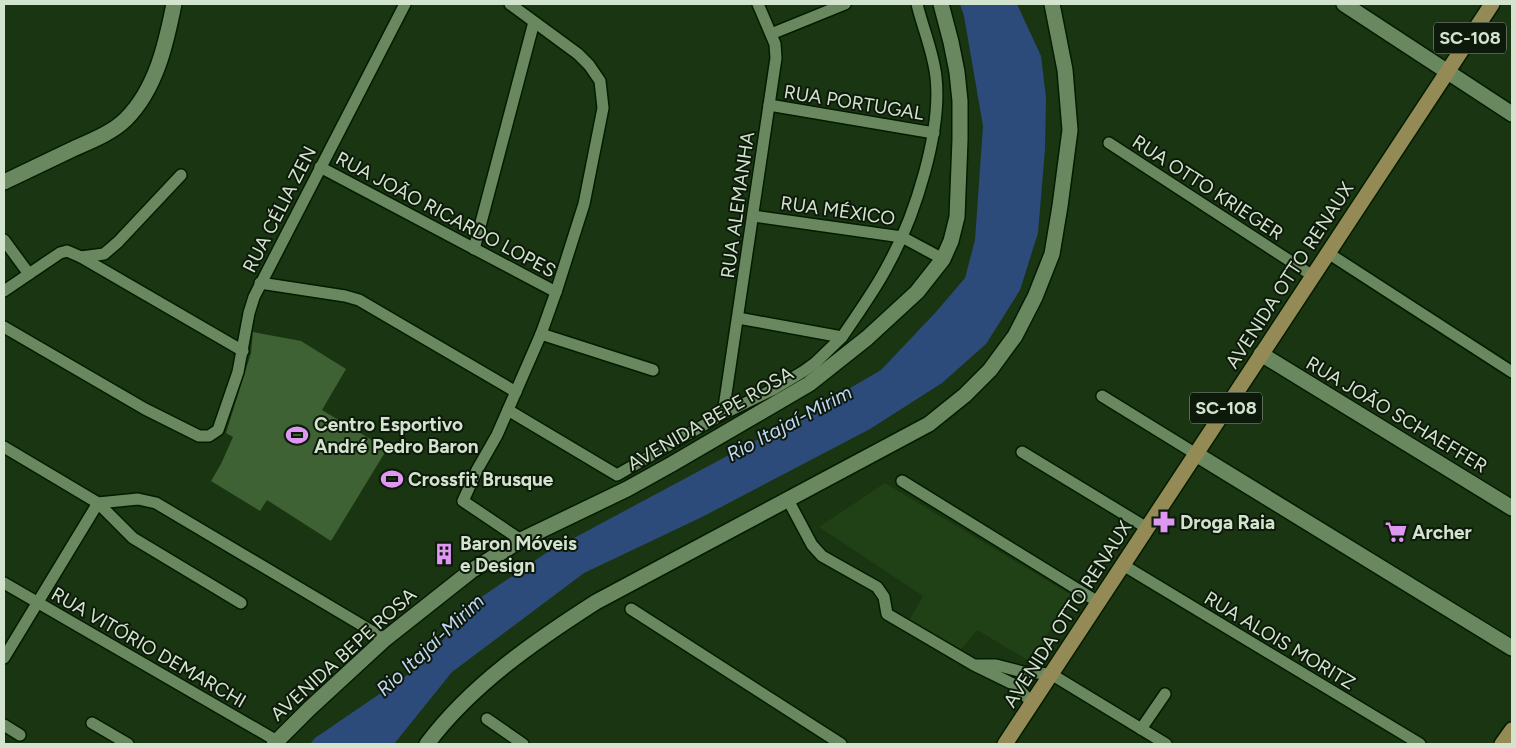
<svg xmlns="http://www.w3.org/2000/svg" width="1516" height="748" viewBox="0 0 1516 748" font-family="Figtree,sans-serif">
  <rect width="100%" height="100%" fill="#1a3511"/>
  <polygon fill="#204016" points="885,483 1073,596 1029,661 977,630 960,651 909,621 923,596 819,527"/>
  <polygon fill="#3e6233" points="253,332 301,341 346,369 322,410 387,449 331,541 267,500 260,511 211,481 221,464 233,437 226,433 251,353"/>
  <polygon fill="#2c4b7a" points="960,4 1017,4 1041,56 1046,98 1045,149 1038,233 1020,290 986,344 942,383 870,429 702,517 584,573 452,672 394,744 310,744 315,738 419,667 480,598 546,553 811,411 881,370 936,312 965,278 975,240 983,126 964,16"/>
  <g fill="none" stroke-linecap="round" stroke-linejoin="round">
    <g stroke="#031c00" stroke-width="14">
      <g id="minor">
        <polyline points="510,4 578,54 589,65 600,81 603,108 584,204 556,292 541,334 497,435 477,470 463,501 521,540"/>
        <polyline points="771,34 845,4"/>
        <polyline points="769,105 934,133"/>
        <polyline points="1109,143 1313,276"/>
        <polyline points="320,167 556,292"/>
        <polyline points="753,216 902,237 943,259"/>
        <polyline points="4,240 29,274 4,291"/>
        <polyline points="474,249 534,22"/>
        <polyline points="1328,253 1512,372"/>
        <polyline points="81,257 243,351"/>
        <polyline points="29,274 60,253 67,251 81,257 104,254 118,242 181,175"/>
        <polyline points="260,283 345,296 359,300 516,392"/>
        <polyline points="738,318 842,337"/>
        <polyline points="4,327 145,409 199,436 209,436 218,430 238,372 249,313 254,297 405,4"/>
        <polyline points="541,334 653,370"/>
        <polyline points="1102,396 1196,454"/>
        <path d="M508 410 617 475 723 414 774 389 804 371 815 363 842 337C858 313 876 289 889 263 915 216 942 131 936 77 933 51 923 29 917 4"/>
        <polyline points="723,414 776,58 775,44 758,4"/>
        <polyline points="4,447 98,503 133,538 241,603"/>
        <polyline points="1022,452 1147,528"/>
        <polyline points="902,481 1098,602"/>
        <polyline points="787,498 812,545 822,556 877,587 884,597 887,614 974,665 1015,685 1032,703"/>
        <polyline points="98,503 138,499 156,503 385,639"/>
        <polyline points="1123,565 1420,744"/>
        <polyline points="4,583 277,741"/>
        <polyline points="631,609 841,744"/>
        <polyline points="4,658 98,503"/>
        <polyline points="977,665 996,665 1023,672 1051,674 1166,744"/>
        <polyline points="487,719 523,744"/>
        <polyline points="92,723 128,744"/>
        <polyline points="4,725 20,735"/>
        <polyline points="1141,729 1165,694"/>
      </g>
    </g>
    <g stroke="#031c00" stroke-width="18">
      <g id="tertiary">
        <polyline points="1261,354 1512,508"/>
        <polyline points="1196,454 1512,648"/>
      </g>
    </g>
    <g stroke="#031c00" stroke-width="18">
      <g id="secondary">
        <polyline points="1344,4 1512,114"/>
        <path d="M4 182C27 171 50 160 73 149 91 141 112 133 126 119 156 89 166 44 174 4"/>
        <polyline points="274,744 309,709 385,639 471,571 521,540 627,489 672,464 809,384 867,338 917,292 943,259 951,241 957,217 960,140 960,101 957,72 951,42 941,4"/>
        <path d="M427 744C471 685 535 641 596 602L929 424 965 395 990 370 1015 336 1035 297 1052 254 1060 206 1070 130 1065 70 1052 4"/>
      </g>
    </g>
    <g stroke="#031c00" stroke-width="18">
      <g id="primary">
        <polyline points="1005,744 1492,4"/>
        <polyline points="1502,744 1512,730"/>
      </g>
    </g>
    <use href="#minor" stroke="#6a8860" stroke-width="11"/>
    <use href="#tertiary" stroke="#6a8860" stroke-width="15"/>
    <use href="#secondary" stroke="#6a8860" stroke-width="15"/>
    <use href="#primary" stroke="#948a55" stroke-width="15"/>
  </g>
  <defs>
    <g id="stadium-bare" transform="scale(1.725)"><path d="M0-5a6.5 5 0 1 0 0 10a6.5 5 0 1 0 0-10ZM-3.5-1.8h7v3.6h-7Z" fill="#de98f2" stroke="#0d190a" stroke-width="2.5" paint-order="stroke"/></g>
    <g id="pharmacy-bare" transform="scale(1.725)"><path d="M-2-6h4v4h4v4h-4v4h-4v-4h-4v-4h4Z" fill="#de98f2" stroke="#0d190a" stroke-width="2.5" paint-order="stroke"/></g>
    <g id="supermarket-bare" transform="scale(1.725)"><path d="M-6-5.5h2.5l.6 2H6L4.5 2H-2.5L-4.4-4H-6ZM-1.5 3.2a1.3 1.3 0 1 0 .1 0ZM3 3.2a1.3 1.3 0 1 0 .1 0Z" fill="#de98f2" stroke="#0d190a" stroke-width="2.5" paint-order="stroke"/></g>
    <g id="building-bare" transform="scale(1.725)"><path d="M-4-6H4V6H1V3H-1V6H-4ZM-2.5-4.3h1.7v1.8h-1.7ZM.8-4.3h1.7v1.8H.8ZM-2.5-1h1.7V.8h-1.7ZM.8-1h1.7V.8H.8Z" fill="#de98f2" stroke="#0d190a" stroke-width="2.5" paint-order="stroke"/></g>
  </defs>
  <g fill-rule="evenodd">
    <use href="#stadium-bare" x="297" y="435"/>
    <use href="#stadium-bare" x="392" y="479"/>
    <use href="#pharmacy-bare" x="1164" y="522"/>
    <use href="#supermarket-bare" x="1396" y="532"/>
    <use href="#building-bare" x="444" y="554"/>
  </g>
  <g text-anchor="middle" stroke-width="4" stroke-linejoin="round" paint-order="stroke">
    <g fill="#0d190a" stroke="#98a793" stroke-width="1">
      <rect x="1434" y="22.5" width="72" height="31" rx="4"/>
      <rect x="1190" y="392.5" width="72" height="31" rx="4"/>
    </g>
    <g font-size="18" font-weight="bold" fill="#d3e4ce">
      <text x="1470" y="44">SC-108</text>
      <text x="1226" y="414">SC-108</text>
    </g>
    <g font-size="19" fill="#d3e4ce" stroke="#0d190a">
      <text transform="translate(854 102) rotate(9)" y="7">RUA PORTUGAL</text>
      <text transform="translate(1208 187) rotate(33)" y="7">RUA OTTO KRIEGER</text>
      <text transform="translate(737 205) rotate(-82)" y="7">RUA ALEMANHA</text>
      <text transform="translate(279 209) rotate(-63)" y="7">RUA CÉLIA ZEN</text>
      <text transform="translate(838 210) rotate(8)" y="7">RUA MÉXICO</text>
      <text transform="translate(446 214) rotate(28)" y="7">RUA JOÃO RICARDO LOPES</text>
      <text transform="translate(1289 275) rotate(-57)" y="7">AVENIDA OTTO RENAUX</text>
      <text transform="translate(1397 414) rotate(31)" y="7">RUA JOÃO SCHAEFFER</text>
      <text transform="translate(710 418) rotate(-30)" y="7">AVENIDA BEPE ROSA</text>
      <text transform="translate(1067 614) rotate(-57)" y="7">AVENIDA OTTO RENAUX</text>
      <text transform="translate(1280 640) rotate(31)" y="7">RUA ALOIS MORITZ</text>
      <text transform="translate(149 647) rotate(30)" y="7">RUA VITÓRIO DEMARCHI</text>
      <text transform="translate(343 654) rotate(-42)" y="7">AVENIDA BEPE ROSA</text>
    </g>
    <g font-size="19" font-weight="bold" fill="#d3e4ce" stroke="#0d190a" text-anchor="start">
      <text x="314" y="431">Centro Esportivo<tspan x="314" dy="22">André Pedro Baron</tspan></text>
      <text x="408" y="486">Crossfit Brusque</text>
      <text x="1180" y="529">Droga Raia</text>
      <text x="1412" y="539">Archer</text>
      <text x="460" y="550">Baron Móveis<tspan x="460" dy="22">e Design</tspan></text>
    </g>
    <g font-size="20" font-style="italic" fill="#c2d6f3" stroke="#0d190a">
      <text transform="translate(789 423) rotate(-28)" y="7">Rio Itajaí-Mirim</text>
      <text transform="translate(430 645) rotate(-43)" y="7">Rio Itajaí-Mirim</text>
    </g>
  </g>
  <rect width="1516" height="748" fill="none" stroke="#d3e4ce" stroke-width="10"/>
</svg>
